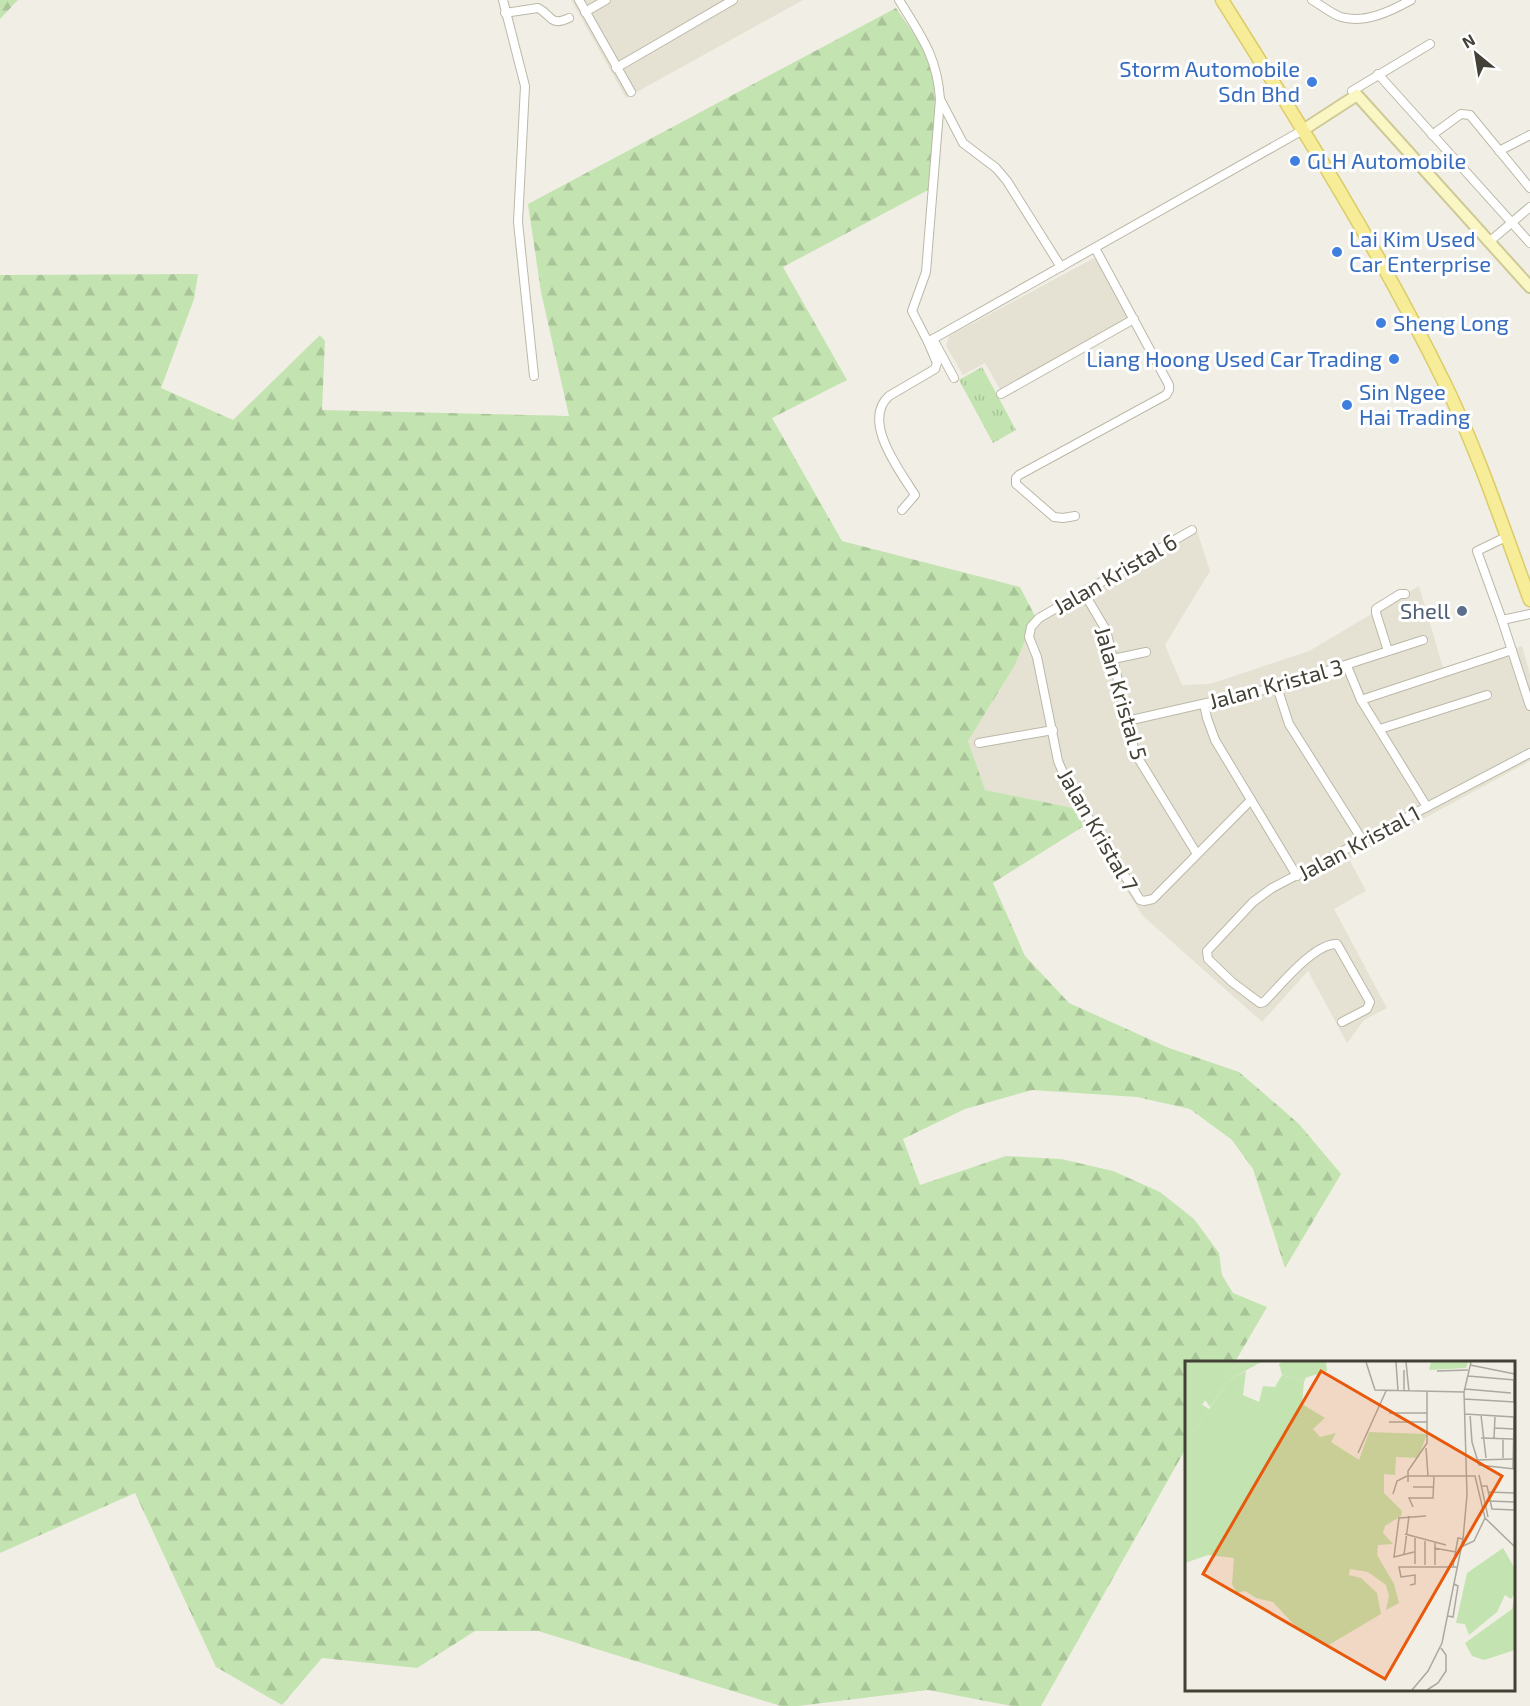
<svg xmlns="http://www.w3.org/2000/svg" width="1530" height="1706" viewBox="0 0 1530 1706" font-family="'Exo 2',sans-serif">
  <defs>
    <pattern id="forest-firs" width="22" height="20" patternUnits="userSpaceOnUse" patternTransform="scale(1.5)"><rect width="22" height="20" fill="#c3e3b0"/><path d="M5 1l3.5 6h-7zM16 11l3.5 6h-7z" fill="#a9c498"/></pattern>
    <pattern id="park-tufts" width="24" height="20" patternUnits="userSpaceOnUse" patternTransform="scale(1.5)"><rect width="24" height="20" fill="#c3e3b0"/><path d="M3 7l-1-3M5 7V3M7 7l1-3M15 17l-1-3M17 17v-4M19 17l1-3" fill="none" stroke="#a9c498"/></pattern>
  </defs>
  <rect width="100%" height="100%" fill="#f1efe5"/>
  <g fill="#e5e2d3">
    <polygon points="571,0 803,0 626,98"/>
    <polygon points="1094,258 1115,289 1128,319 1001,391 985,363 963,375 946,346 949,336"/>
    <polygon points="1195,525 1210,571 1165,645 1182,685 1210,684 1309,651 1419,586 1444,671 1522,646 1530,675 1530,761 1349,859 1366,891 1334,909 1387,1008 1364,1020 1347,1043 1308,971 1262,1022 1143,916 1073,808 984,790 968,741 1015,665 1035,616 1080,587"/>
  </g>
  <g fill="url(#forest-firs)">
    <polygon points="0,0 18,0 0,19"/>
    <path d="M896 8C906 23 919 39 926 55 943 93 931 149 928 190L783 267 847 380 772 418 842 541 1020 587 1035 616 1015 665 968 741 985 790 1073 808 1084 826 993 883 1025 956 1069 1003 1169 1048 1239 1072 1299 1124 1341 1174 1285 1268 1253 1169 1232 1140 1190 1109 1137 1097 1032 1090 965 1109 903 1139 920 1185 1006 1156 1061 1159 1113 1171 1160 1192 1194 1219 1219 1253 1222 1275 1233 1293 1267 1307 1235 1362H1186V1448L1041 1706H1012L928 1690 798 1706H781L538 1631H475L417 1668 322 1658 282 1705 216 1667 135 1493 0 1553V275L198 274 194 299 161 388 233 420 320 335 325 341 322 410 569 416 541 292 528 204Z"/>
  </g>
  <polygon fill="url(#park-tufts)" points="982,367 1016,430 993,443 959,380"/>
  <g fill="none" stroke-linecap="round" stroke-linejoin="round">
    <g stroke="#bcb8a8" stroke-width="10">
      <g id="street">
        <polyline points="503,0 525,86 518,222 534,376"/>
        <polyline points="579,0 631,92"/>
        <path d="M899 0C921 36 937 56 940 99L926 272 912 311 928 342 933 339 954 378"/>
        <path d="M1312 0C1321 5 1332 14 1341 17 1365 24 1391 11 1411 0"/>
        <polyline points="585,12 606,0"/>
        <path d="M505 13 538 8C552 15 550 27 569 18"/>
        <polyline points="616,68 733,0"/>
        <polyline points="1378,74 1530,243"/>
        <polyline points="1352,91 1430,44"/>
        <polyline points="940,99 963,143 996,168 1007,181 1061,267"/>
        <polyline points="1432,135 1461,114 1470,115 1530,188"/>
        <polyline points="1499,151 1530,135"/>
        <polyline points="1489,242 1530,207"/>
        <polyline points="933,339 1303,130"/>
        <polyline points="1001,394 1134,319"/>
        <path d="M902 510 915 495C900 471 861 421 889 396L935 369 937 363 928 342"/>
        <polyline points="1075,516 1063,518 1054,517 1016,484 1016,478 1019,475 1166,395 1169,390 1169,385 1095,248"/>
        <polyline points="1192,530 1039,618 1031,627 1029,637 1037,657 1058,761 1069,787 1140,900 1144,901 1153,899 1251,800"/>
        <polyline points="1508,536 1477,551 1502,620 1530,706"/>
        <polyline points="1084,593 1106,630 1135,753 1197,854"/>
        <polyline points="1502,620 1530,614"/>
        <polyline points="1388,651 1376,613 1376,609 1400,594 1405,594"/>
        <polyline points="1113,659 1146,652"/>
        <polyline points="1347,666 1361,700 1427,807"/>
        <polyline points="1277,687 1289,724 1363,841"/>
        <polyline points="1361,700 1512,650"/>
        <polyline points="1204,704 1207,718 1215,740 1297,876"/>
        <polyline points="1127,721 1277,687 1423,640"/>
        <polyline points="1380,729 1487,695"/>
        <polyline points="979,743 1053,730"/>
        <path d="M1342 1022 1367 1009 1370 1002 1337 944C1314 943 1280 986 1264 1002L1260 1003 1232 982 1208 959 1207 951 1253 902 1272 888 1530 753"/>
      </g>
    </g>
    <g stroke="#cec997" stroke-width="14">
      <polyline id="secondary" points="1303,130 1357,95 1530,287"/>
    </g>
    <g stroke="#dbcc69" stroke-width="15">
      <path id="primary" d="M1222 0C1301 126 1380 251 1445 384 1479 454 1503 527 1530 600"/>
    </g>
    <use href="#street" stroke="#fff" stroke-width="8"/>
    <use href="#secondary" stroke="#fbf7c5" stroke-width="10"/>
    <use href="#primary" stroke="#f7ec97" stroke-width="12"/>
  </g>
  <g fill="#3f7fe0" stroke="#fff" stroke-width="2">
    <circle cx="1312" cy="82" r="6"/>
    <circle cx="1295" cy="161" r="6"/>
    <circle cx="1337" cy="252" r="6"/>
    <circle cx="1381" cy="323" r="6"/>
    <circle cx="1394" cy="359" r="6"/>
    <circle cx="1347" cy="405" r="6"/>
  </g>
  <circle fill="#5c6f8a" stroke="#fff" stroke-width="2" cx="1462" cy="611" r="6"/>
  <g text-anchor="middle" stroke-width="6" stroke-linejoin="round" paint-order="stroke">
    <g font-size="22" fill="#366cbe" stroke="#fff" text-anchor="start">
      <text x="1300" y="77" text-anchor="end">Storm Automobile<tspan x="1300" dy="25">Sdn Bhd</tspan></text>
      <text x="1307" y="169">GLH Automobile</text>
      <text x="1349" y="247">Lai Kim Used<tspan x="1349" dy="25">Car Enterprise</tspan></text>
      <text x="1393" y="331">Sheng Long</text>
      <text x="1382" y="367" text-anchor="end">Liang Hoong Used Car Trading</text>
      <text x="1359" y="400">Sin Ngee<tspan x="1359" dy="25">Hai Trading</tspan></text>
    </g>
    <g font-size="22" fill="#434035" stroke="#fff">
      <text transform="translate(1115 574) rotate(-30)" y="8">Jalan Kristal 6</text>
      <text transform="translate(1276 684) rotate(-15)" y="8">Jalan Kristal 3</text>
      <text transform="translate(1121 693) rotate(74)" y="8">Jalan Kristal 5</text>
      <text transform="translate(1098 830) rotate(60)" y="8">Jalan Kristal 7</text>
      <text transform="translate(1359 843) rotate(-28)" y="8">Jalan Kristal 1</text>
    </g>
    <g font-size="22" fill="#4e5e75" stroke="#fff" text-anchor="end">
      <text x="1450" y="619">Shell</text>
    </g>
  </g>
  <g transform="translate(1185 1361)">
    <rect width="330" height="330" fill="#f1efe5"/>
    <path d="M58 1H76L44 19 25 46 20 39 38 13ZM97 1H127L119 21 97 14 94 3ZM246 1H283L281 7 244 9ZM16 43 24 48 0 83V69ZM318 187 329 206 330 232 326 238 320 234 312 251 284 274 280 263 271 262 282 212Z" fill="#c3e3b0"/>
    <path d="M0 1H58L38 13 0 69ZM127 1H141L142 10 120 17ZM61 10 58 34 74 41 78 25 90 26 97 14 119 21 117 43 140 57 128 68 135 76 151 72 146 81 174 99 184 71 242 73 233 97 211 96 210 114 199 113V132L217 150 216 155 200 165 198 172 208 183 193 184 192 194 209 223 214 242 201 249 204 235 201 224 183 211 165 208 164 214 176 217 192 232 196 253 142 285 112 267 88 241 71 237 60 230 52 232 47 223 49 197 23 194 0 202V83L44 19Z" fill="#c3e3b0"/>
    <path d="M330 235V289L299 299 287 295 280 282 327 248Z" fill="#c3e3b0"/>
    <path fill="none" stroke="#aba99f" stroke-width="1.5" d="M181 1 190 29 279 31M211 1 213 30M221 1 224 31M285 4 330 13M219 9V30M252 10 283 9M283 15 330 19M329 19V41M280 28 326 32M279 38 330 41M204 52H242M280 53 329 56 328 108M285 53 287 81 294 104 330 108M296 54 301 97M204 61H242M310 67 329 68M296 77 328 78M309 77 310 55M241 87 243 115M173 92 201 30M318 97V77M291 99 329 98M294 114 303 156M223 115H290L300 157 289 180 276 186M223 121V110L242 82V31M297 125H302L307 148 330 149M228 126H248M303 131 330 132M208 133 212 120 222 115M304 140 330 141M228 146 224 137H248L249 115M300 157 330 186M220 173 261 184M249 187 271 191M229 191 209 196 214 157 241 155M219 194 224 155M230 203V177M240 204V180M250 204V182M268 205 273 177 278 178M225 224 230 223V214L216 216 214 206H273M263 255 268 256 273 225 269 223M227 329 243 310 257 282 278 178 282 134 279 31 286 1M242 329 253 322 261 310V294L256 287"/>
    <path fill="#e8590c" fill-opacity="0.15" stroke="#e8590c" stroke-width="3" d="M136 10 317 115 200 318 18 213Z"/>
    <rect width="330" height="330" fill="none" stroke="#434035" stroke-width="3"/>
  </g>
  <g transform="translate(1476 54) rotate(330)" stroke="#ffffff" stroke-width="4.5" paint-order="stroke">
  <path d="M0-4.5L10 22L0 15L-10 22Z" fill="#434035"/>
  <text y="-9" font-size="16" font-weight="bold" text-anchor="middle" fill="#434035">N</text>
  </g>
</svg>
